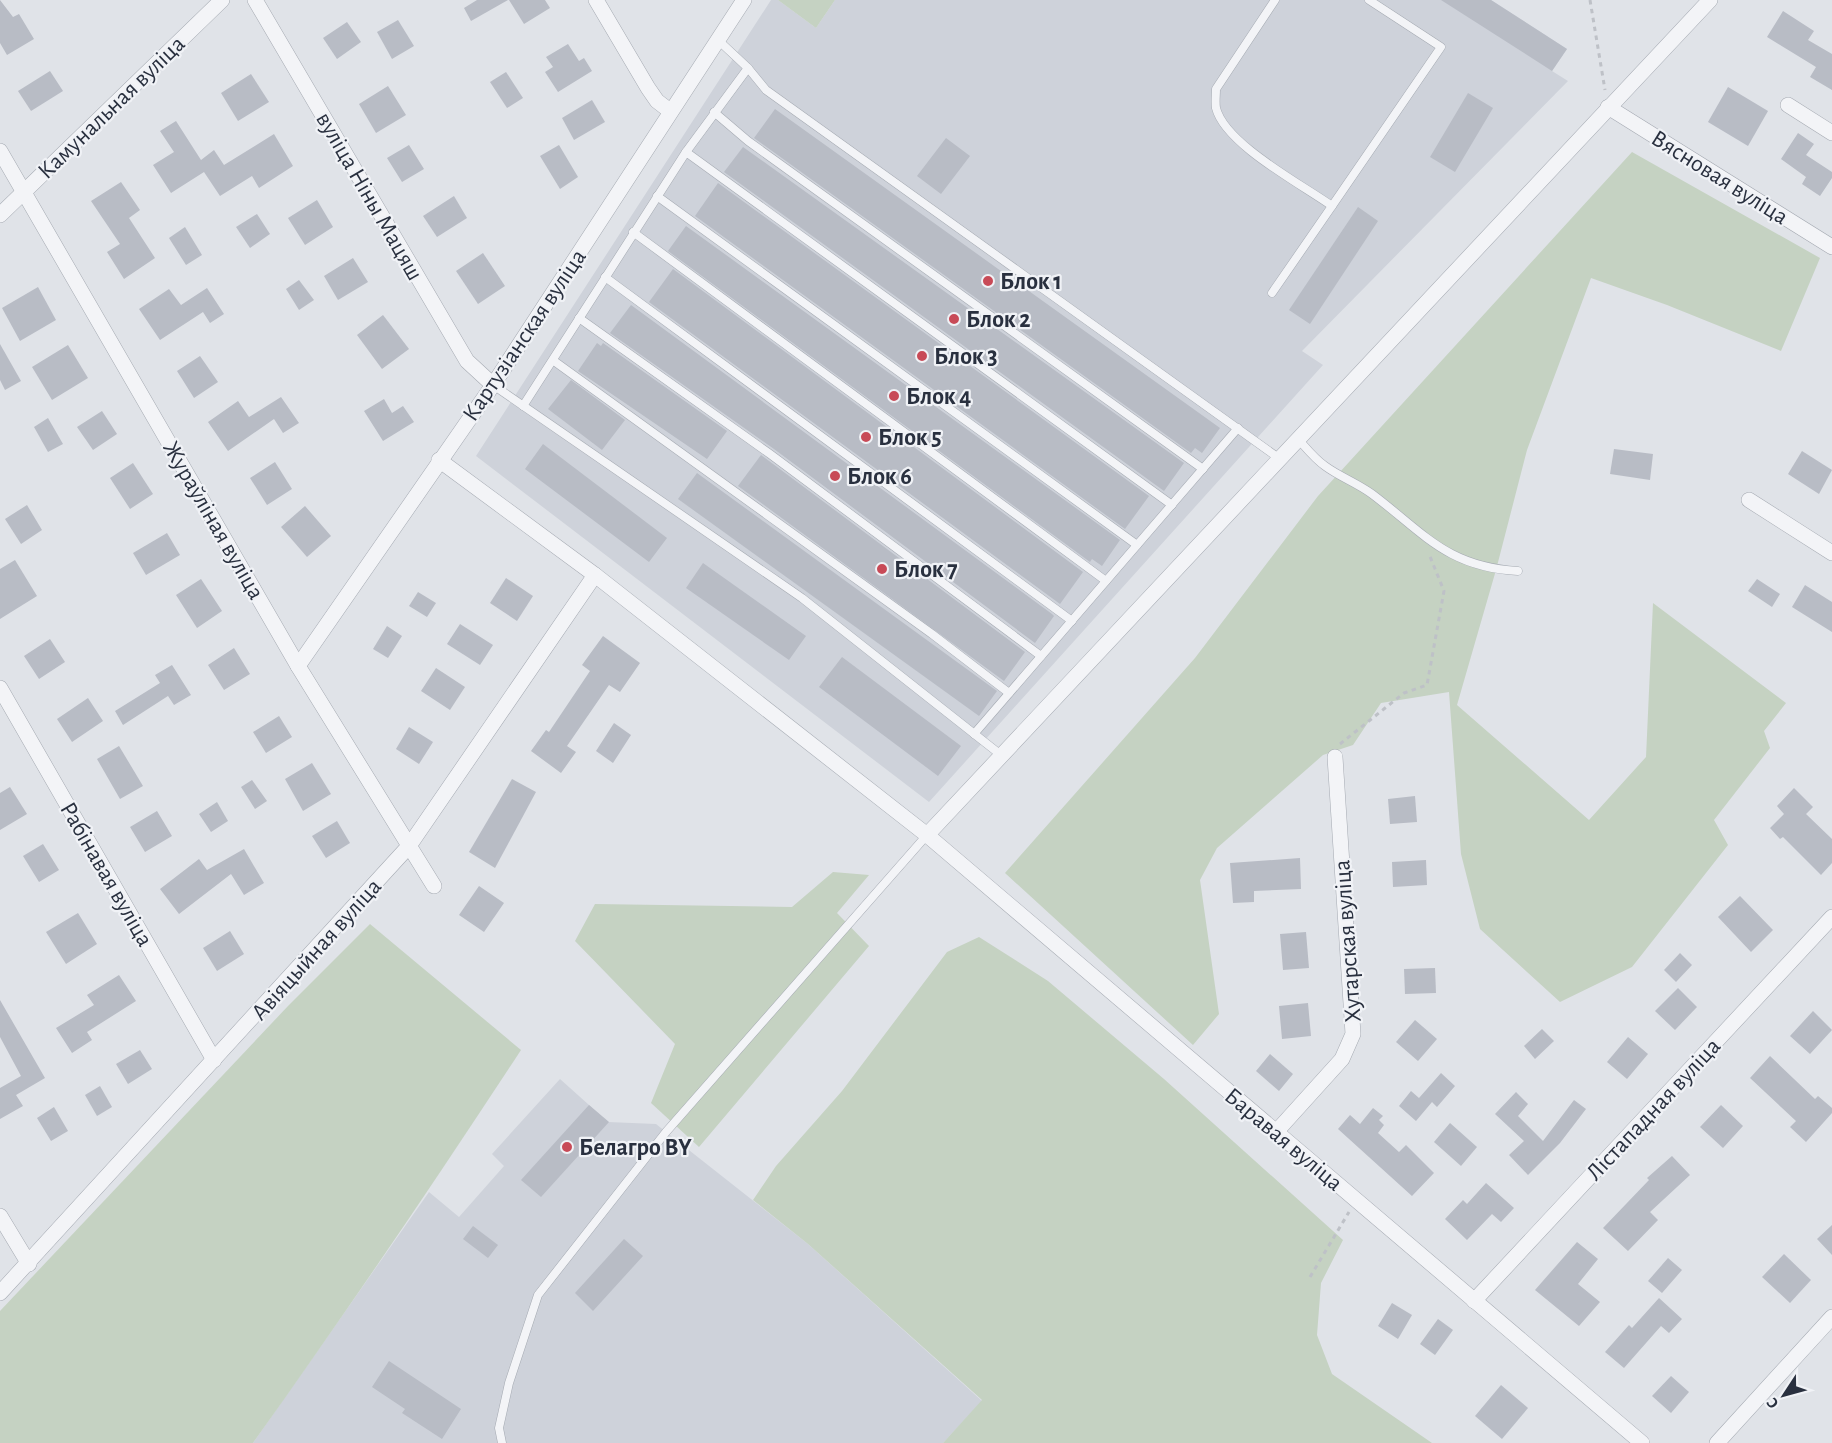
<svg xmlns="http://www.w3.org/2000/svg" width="1832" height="1443" viewBox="0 0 1832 1443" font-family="'Alegreya Sans',sans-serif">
  <rect width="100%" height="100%" fill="#e0e3e8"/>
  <g fill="#ced2da">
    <polygon points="771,0 778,0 816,28 835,0 1491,0 1567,49 1552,71 1568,81 1302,351 1323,365 929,802 476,456"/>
    <polygon points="560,1079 608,1122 656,1124 666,1132 808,1244 982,1401 943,1443 253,1443 429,1192 459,1217 504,1166 492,1154"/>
  </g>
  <g fill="#c5d2c2">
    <polygon points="778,0 835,0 816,28"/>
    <polygon points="1632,152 1820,258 1781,351 1667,305 1591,278 1527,450 1496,570 1457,705 1589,820 1646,757 1653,603 1786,703 1764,731 1770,748 1714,820 1728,845 1632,967 1560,1002 1480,929 1461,854 1449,692 1381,703 1353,745 1323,755 1217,848 1200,880 1219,1014 1193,1045 1005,873 1195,658 1318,496"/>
    <polygon points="833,872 869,875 837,913 869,946 699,1147 651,1103 675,1044 575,941 595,904 792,907"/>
    <path d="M370 924 521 1050C434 1183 345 1314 253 1443H0V1311L288 1006Z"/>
    <polygon points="979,937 1048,981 1164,1079 1343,1240 1321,1283 1317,1335 1332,1374 1432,1443 943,1443 982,1400 808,1244 753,1200 776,1166 842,1091 947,952"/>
  </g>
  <g fill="#b8bcc5">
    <polygon points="0,0 13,17 19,14 34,39 7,55 0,43"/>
    <polygon points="477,0 508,0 471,21 464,8"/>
    <polygon points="509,0 545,0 550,8 524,24"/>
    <polygon points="1441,0 1491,0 1567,49 1552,71"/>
    <polygon points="1783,11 1814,31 1808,40 1832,54 1832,90 1810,77 1816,67 1767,37"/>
    <polygon points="398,20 414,46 392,59 377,32"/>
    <polygon points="347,22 361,42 337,59 323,38"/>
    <polygon points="568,44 579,61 584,58 592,71 558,92 545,72 553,67 546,57"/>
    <polygon points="50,71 63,91 31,111 18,91"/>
    <polygon points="506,72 523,98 507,108 490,82"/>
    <polygon points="251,74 269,102 238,121 221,93"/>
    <polygon points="388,86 406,115 376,133 359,104"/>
    <polygon points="1728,87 1768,111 1748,146 1708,122"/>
    <polygon points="1468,93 1493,108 1455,172 1430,157"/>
    <polygon points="592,100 605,122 574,140 562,118"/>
    <polygon points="775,109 1220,428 1202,453 1195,448 1191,453 754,138"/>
    <polygon points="176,121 201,160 214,150 224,165 274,134 293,166 259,188 252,176 220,196 204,172 171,193 153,165 174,152 160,131"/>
    <polygon points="1798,133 1814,144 1806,155 1832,172 1832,178 1820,196 1802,184 1806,177 1781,159"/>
    <polygon points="946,138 970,156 941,194 917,176"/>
    <polygon points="409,145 424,169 402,182 387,158"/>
    <polygon points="559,145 578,177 560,189 540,156"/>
    <polygon points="743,147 1184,463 1164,491 724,172"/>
    <polygon points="121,182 140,210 129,218 155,258 124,279 107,252 120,244 91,201"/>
    <polygon points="718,183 1149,496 1125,529 695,216"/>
    <polygon points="454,196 467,218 437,237 423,216"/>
    <polygon points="317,200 333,227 305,245 288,218"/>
    <polygon points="1358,207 1378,221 1310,324 1289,310"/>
    <polygon points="257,214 270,234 250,248 236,227"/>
    <polygon points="686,226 1120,540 1102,566 1092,559 1090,562 668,251"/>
    <polygon points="185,227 202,255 186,265 169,238"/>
    <polygon points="483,253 505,286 478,304 456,271"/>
    <polygon points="353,258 368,282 338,300 324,276"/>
    <polygon points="673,269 1083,572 1060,604 649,302"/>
    <polygon points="299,280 314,300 299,310 286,289"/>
    <polygon points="38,287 56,320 20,341 2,308"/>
    <polygon points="207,288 224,314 210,323 203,312 160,340 139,309 169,289 181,305"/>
    <polygon points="631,305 1052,614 1054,616 1035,643 774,449 610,333"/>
    <polygon points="383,315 409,349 382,369 357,335"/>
    <polygon points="597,343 601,346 603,343 727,431 707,459 578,371"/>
    <polygon points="0,344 21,381 5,390 0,380"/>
    <polygon points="68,345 88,378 52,400 32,367"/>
    <polygon points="200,356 218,382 194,398 177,371"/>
    <polygon points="571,380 625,420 602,450 548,409"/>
    <polygon points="281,397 299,423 283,433 274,419 228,451 208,422 238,401 249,417"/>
    <polygon points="384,399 392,413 403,406 414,422 383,441 364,411"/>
    <polygon points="102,411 117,434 93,450 77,427"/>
    <polygon points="48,418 63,444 48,452 34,427"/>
    <polygon points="543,444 667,538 649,562 525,469"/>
    <polygon points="1614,449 1653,454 1650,480 1610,474"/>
    <polygon points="1802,451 1832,470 1819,494 1788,474"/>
    <polygon points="761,455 1025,652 1004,681 738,486"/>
    <polygon points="275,462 292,489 267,505 250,478"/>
    <polygon points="133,463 153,494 130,509 110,478"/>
    <polygon points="697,473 997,691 979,716 678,499"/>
    <polygon points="27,505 42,530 21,544 5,519"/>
    <polygon points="305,506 331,536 307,557 281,527"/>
    <polygon points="167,533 180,555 146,575 133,553"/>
    <polygon points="15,560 37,596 0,619 0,569"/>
    <polygon points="703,563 806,636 789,660 686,588"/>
    <polygon points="506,578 533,596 517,621 490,603"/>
    <polygon points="201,579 222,611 197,628 176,595"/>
    <polygon points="1757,579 1780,594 1772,607 1748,591"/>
    <polygon points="1805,585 1832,602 1832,632 1792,607"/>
    <polygon points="418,592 436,603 427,617 409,606"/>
    <polygon points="460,624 493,645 480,665 447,644"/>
    <polygon points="387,626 402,636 388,658 373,649"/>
    <polygon points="603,636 640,663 620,692 609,685 567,746 576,752 561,773 531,751 546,730 549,732 590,671 582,665"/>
    <polygon points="50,639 65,662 39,679 24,656"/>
    <polygon points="234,648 250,674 224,690 208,665"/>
    <polygon points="842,657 961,746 938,776 819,687"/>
    <polygon points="172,665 191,695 174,705 168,696 123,725 115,711 160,683 155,675"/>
    <polygon points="436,668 465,687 450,710 421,691"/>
    <polygon points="88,698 103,721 72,742 57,719"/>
    <polygon points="279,716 292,737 266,753 253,732"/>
    <polygon points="614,723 631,735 613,763 596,751"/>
    <polygon points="409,727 433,742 419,764 396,749"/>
    <polygon points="119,746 143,786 120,799 97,759"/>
    <polygon points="312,763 331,794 303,811 285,779"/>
    <polygon points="512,779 536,792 495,868 469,852"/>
    <polygon points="252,780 267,801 255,809 241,787"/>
    <polygon points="10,787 27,814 0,830 0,793"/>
    <polygon points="1794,788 1813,807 1806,814 1832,839 1832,863 1821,875 1783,837 1780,839 1770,828 1784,814 1777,806"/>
    <polygon points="1415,796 1417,822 1390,824 1388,799"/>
    <polygon points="217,802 228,821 211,832 199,814"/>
    <polygon points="157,811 172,836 145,852 130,827"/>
    <polygon points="337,821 350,843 326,858 312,836"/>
    <polygon points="43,844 59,870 39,882 23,856"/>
    <polygon points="244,849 264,883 244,895 231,874 179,914 160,889 199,859 207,870"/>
    <polygon points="1300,858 1301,889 1254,891 1254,902 1233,903 1230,863"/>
    <polygon points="1426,860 1427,885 1393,887 1392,862"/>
    <polygon points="479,886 504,903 484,932 459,915"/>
    <polygon points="1740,896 1773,930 1751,952 1718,917"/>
    <polygon points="78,913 97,944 66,964 46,932"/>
    <polygon points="230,931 244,954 217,971 203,948"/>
    <polygon points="1306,932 1309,968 1283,970 1280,934"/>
    <polygon points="1680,953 1692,965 1676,982 1664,970"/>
    <polygon points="1435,968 1436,993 1405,994 1404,969"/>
    <polygon points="119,975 136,1001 87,1032 92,1040 72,1053 56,1028 94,1005 87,995"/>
    <polygon points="1678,988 1697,1007 1675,1030 1655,1011"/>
    <polygon points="0,1000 45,1078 16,1095 23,1106 0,1119 0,1088 21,1076 0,1037"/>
    <polygon points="1308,1003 1311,1036 1282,1039 1279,1006"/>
    <polygon points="1813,1011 1832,1030 1810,1054 1790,1036"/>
    <polygon points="1415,1020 1437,1039 1418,1061 1396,1042"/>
    <polygon points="1542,1029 1554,1041 1535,1059 1524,1046"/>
    <polygon points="1628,1037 1648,1054 1627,1079 1607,1062"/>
    <polygon points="140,1050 152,1069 128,1084 116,1064"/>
    <polygon points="1270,1054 1293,1074 1279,1091 1256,1071"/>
    <polygon points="1770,1056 1815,1099 1818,1096 1832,1108 1832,1113 1806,1142 1790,1127 1796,1121 1750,1078"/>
    <polygon points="1441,1073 1455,1086 1437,1107 1432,1102 1416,1121 1399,1106 1411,1091 1419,1098"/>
    <polygon points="100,1086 112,1107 97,1116 85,1095"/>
    <polygon points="1516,1092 1528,1104 1518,1116 1543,1141 1574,1100 1586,1109 1560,1143 1528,1175 1509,1155 1524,1141 1495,1114"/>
    <polygon points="589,1105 609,1122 541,1197 521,1180"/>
    <polygon points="1721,1105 1743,1126 1723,1148 1700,1127"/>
    <polygon points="54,1107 68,1131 51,1141 37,1118"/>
    <polygon points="1373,1108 1383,1116 1379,1120 1384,1125 1378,1133 1399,1152 1406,1145 1434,1173 1412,1196 1338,1129 1350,1115 1360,1124"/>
    <polygon points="1450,1123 1477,1147 1461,1166 1434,1142"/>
    <polygon points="1672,1156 1690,1175 1650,1212 1658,1220 1628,1251 1603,1228 1649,1180 1647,1178"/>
    <polygon points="1486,1183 1514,1208 1501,1222 1492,1214 1467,1240 1445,1219 1463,1200 1467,1204"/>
    <polygon points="1832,1225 1832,1255 1817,1239"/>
    <polygon points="473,1226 498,1245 488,1258 463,1239"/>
    <polygon points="624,1239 643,1256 593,1311 575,1293"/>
    <polygon points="1577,1242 1598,1259 1578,1284 1600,1302 1579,1326 1535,1290"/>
    <polygon points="1784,1254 1811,1280 1790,1303 1762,1277"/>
    <polygon points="1668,1258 1682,1270 1662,1293 1648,1281"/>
    <polygon points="1659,1298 1682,1319 1669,1333 1661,1326 1624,1368 1605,1352 1629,1325 1632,1328"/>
    <polygon points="1392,1303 1412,1315 1398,1339 1378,1326"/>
    <polygon points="1438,1319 1453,1330 1435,1355 1420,1344"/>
    <polygon points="389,1361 461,1409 442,1439 402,1413 405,1409 372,1387"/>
    <polygon points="1671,1376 1689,1392 1671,1413 1652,1396"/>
    <polygon points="1501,1385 1528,1408 1502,1439 1475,1416"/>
  </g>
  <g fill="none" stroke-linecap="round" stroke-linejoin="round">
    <g stroke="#a5aab2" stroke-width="9">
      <g id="service">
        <polyline points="718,40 748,68 766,90 1280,459"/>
        <polyline points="714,112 748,141 1203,469"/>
        <polyline points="686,152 748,68"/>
        <polyline points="657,196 1137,545"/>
        <polyline points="1332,206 1441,47 1369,0"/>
        <polyline points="633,232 1106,581"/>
        <polyline points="605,277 1072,621"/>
        <path d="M1272 293 1332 206C1301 184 1225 144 1216 108 1215 102 1216 95 1216 89L1275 0"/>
        <polyline points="579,318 770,454 1041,656"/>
        <polyline points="554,361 932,634 1009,693"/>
        <polyline points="493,385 802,598 1001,755"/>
        <polyline points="523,406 686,152 1172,505"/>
        <path d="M1299 440C1307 449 1315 459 1325 466 1340 477 1357 483 1372 494 1425 534 1447 567 1518 571"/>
        <polyline points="974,734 1238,428"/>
        <polyline points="502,1443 499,1428 509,1383 538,1295 666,1132 927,835"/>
      </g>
    </g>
    <g stroke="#a5aab2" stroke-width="16">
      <g id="minor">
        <polyline points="255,0 467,361 493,385"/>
        <polyline points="596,0 648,88 657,101 670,111"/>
        <polyline points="1788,105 1832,133"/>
        <polyline points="1608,107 1832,247"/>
        <polyline points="0,151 298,666 434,886"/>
        <polyline points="0,215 222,0"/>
        <polyline points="439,460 595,575 927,835 1642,1443"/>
        <polyline points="1749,500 1832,553"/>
        <polyline points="298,666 493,385 744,0"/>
        <polyline points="0,688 214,1060"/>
        <polyline points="927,835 1710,0"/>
        <polyline points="1276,1132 1342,1059 1353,1034 1335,757"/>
        <polyline points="0,1216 29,1264"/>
        <polyline points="0,1293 409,846 595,575"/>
        <polyline points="1474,1301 1832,917"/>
        <polyline points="1717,1443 1832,1317"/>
      </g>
    </g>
    <g stroke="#bec1c7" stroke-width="3" stroke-dasharray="4.5 4.5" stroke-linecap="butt">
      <polyline points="1590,0 1605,90"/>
      <polyline points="1340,744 1404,693 1427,685 1444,591 1429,554"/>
      <polyline points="1310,1277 1349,1212"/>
    </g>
    <use href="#service" stroke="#f3f4f7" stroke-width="8"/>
    <use href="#minor" stroke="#f3f4f7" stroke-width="15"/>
  </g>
  <g fill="#c84a57" stroke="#f0f2f6" stroke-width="2">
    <circle cx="988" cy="281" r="6"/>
    <circle cx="954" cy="319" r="6"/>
    <circle cx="922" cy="356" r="6"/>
    <circle cx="894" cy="396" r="6"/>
    <circle cx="866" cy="437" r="6"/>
    <circle cx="835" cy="476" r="6"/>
    <circle cx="882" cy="569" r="6"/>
    <circle cx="567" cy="1147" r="6"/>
  </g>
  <g text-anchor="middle" stroke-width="4.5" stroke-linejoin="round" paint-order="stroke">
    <g font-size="24" fill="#29303f" stroke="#f0f2f6">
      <text transform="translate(111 107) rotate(-44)" y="8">Камунальная вуліца</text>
      <text transform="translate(1720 177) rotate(32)" y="8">Вясновая вуліца</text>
      <text transform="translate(370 196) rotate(60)" y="8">вуліца Ніны Мацяш</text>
      <text transform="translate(524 335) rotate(-56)" y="8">Картузіанская вуліца</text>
      <text transform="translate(214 520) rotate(60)" y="8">Жураўліная вуліца</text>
      <text transform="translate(107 874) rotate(60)" y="8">Рабінавая вуліца</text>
      <text transform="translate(1347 941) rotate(-94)" y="8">Хутарская вуліца</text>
      <text transform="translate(316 949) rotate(-48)" y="8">Авіяцыйная вуліца</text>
      <text transform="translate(1653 1109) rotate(-47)" y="8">Лістападная вуліца</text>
      <text transform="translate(1284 1139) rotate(40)" y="8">Баравая вуліца</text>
    </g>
    <g font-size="24" font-weight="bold" fill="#29303f" stroke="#f0f2f6" text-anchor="start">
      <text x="1000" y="289">Блок 1</text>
      <text x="966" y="327">Блок 2</text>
      <text x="934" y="364">Блок 3</text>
      <text x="906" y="404">Блок 4</text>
      <text x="878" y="445">Блок 5</text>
      <text x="847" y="484">Блок 6</text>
      <text x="894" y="577">Блок 7</text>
      <text x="579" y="1155">Белагро BY</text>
    </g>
  </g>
  <g transform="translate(1784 1395) rotate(234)" stroke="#f0f2f6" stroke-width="4.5" paint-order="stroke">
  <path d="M0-4.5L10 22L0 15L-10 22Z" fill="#29303f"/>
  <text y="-9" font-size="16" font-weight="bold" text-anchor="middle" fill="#29303f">С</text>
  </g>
</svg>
